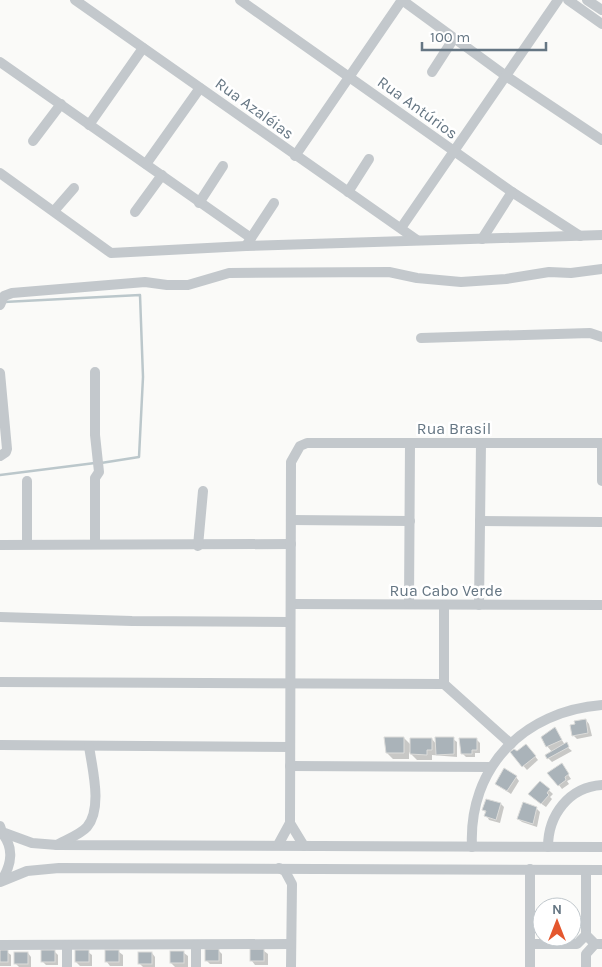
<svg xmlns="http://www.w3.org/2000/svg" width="602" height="967" viewBox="0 0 602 967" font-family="Karla,sans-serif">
  <rect width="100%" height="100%" fill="#fafaf8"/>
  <g fill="#0003">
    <polygon points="586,720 589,724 592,736 577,739 573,735"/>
    <polygon points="555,729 565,745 572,751 552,762 548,758 552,752 547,746"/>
    <polygon points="404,738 412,746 432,739 437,745 453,739 457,742 457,757 432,755 432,760 417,760 409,752 409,759 393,759 387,753"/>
    <polygon points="476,739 480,743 480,753 475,753 475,757 466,757 462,753"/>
    <polygon points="529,749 538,760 527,770 512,753"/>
    <polygon points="563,767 571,779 567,781 569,784 562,789 559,785"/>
    <polygon points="516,777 519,781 511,794 500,787"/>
    <polygon points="540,782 553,794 550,797 552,799 546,807 533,798"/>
    <polygon points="501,804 504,807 500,823 489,820 484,810"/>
    <polygon points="536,808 540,812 537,827 522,822 518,819"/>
    <polygon points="218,950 222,954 222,964 210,964 206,960"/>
    <polygon points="54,951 58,955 58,965 46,965 42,961"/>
    <polygon points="264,951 268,954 268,965 255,965 252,961"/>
    <polygon points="0,952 7,952 11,955 11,966 0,966"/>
    <polygon points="88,952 92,955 92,966 80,966 76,962"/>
    <polygon points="119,952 123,955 123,966 110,966 107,962"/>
    <polygon points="28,953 31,957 31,967 19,967 15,963"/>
    <polygon points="152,953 155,957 155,967 143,967 139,963"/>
    <polygon points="184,953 188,956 188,967 175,967 171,963"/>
  </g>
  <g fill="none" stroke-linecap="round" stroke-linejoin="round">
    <g stroke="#bbc7cb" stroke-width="2.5">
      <polyline points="4,302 140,295 143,377 139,457 101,463"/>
      <polyline points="0,475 95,463"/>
    </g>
  </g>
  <g fill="#aab3b9" stroke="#dcdcda">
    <polygon points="586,719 588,733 572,736 570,725 575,724 574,721"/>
    <polygon points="555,727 562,740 546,747 541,737"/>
    <polygon points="384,737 404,737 404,753 386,753"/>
    <polygon points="435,737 454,737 454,754 436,755"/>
    <polygon points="410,738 432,738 432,750 427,750 427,755 410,754"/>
    <polygon points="459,738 477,738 477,750 472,750 472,754 461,754"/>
    <polygon points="567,742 569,747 547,759 545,755"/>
    <polygon points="526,744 536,756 522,767 510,752 514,749 517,751"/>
    <polygon points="562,763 569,774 565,777 566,780 558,786 547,773"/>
    <polygon points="504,768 517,776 507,791 495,784"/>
    <polygon points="540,781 550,789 547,793 549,795 541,804 528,794"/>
    <polygon points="486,799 501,803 496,820 484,816 486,811 482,810"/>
    <polygon points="523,802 537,807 533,824 517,819"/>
    <rect x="205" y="949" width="14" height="12"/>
    <rect x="250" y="949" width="14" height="12"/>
    <rect x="0" y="950" width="8" height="12"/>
    <rect x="41" y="950" width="14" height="12"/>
    <rect x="75" y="950" width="14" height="12"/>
    <rect x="105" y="950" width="14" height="12"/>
    <rect x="170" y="951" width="14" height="12"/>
    <rect x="14" y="952" width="14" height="12"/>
    <rect x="138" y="952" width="14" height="12"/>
  </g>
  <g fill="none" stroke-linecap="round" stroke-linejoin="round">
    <g stroke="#c3c8cc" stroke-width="10">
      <polyline points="75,0 417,240"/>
      <polyline points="240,0 512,192 580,236"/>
      <polyline points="402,0 506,76 602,140"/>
      <polyline points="568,0 602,24"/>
      <polyline points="587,0 602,10"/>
      <polyline points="0,62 251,238 246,246"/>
      <polyline points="432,72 454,38"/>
      <polyline points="89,125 143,48"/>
      <polyline points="33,141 61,104"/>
      <polyline points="295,156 402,0"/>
      <polyline points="146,164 200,88"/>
      <polyline points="0,173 111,253 246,246 602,235"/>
      <polyline points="348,192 369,159"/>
      <polyline points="199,203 223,166"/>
      <polyline points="54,211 74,188"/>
      <polyline points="135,212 162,175"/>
      <polyline points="401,228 558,0"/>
      <polyline points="251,238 274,203"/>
      <polyline points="482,239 512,192"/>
      <polyline points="0,305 4,296 12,293 145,282 167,285 188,285 229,273 389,272 417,278 461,282 506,279 549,272 571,273 602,269"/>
      <polyline points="421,338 590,333 602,337"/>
      <polyline points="0,373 7,449 6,452 0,456"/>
      <polyline points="602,443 602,481"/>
      <polyline points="27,481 27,544"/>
      <polyline points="291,520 410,521"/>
      <polyline points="480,521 602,522"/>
      <polyline points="95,544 95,478 99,472 95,435 95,372"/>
      <polyline points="0,545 291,544"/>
      <polyline points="198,546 203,491"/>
      <polyline points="291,604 602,605"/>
      <polyline points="409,604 410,443"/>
      <polyline points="444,605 444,684"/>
      <polyline points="479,605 481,443"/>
      <polyline points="0,617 132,621 290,622"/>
      <polyline points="0,682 444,684 511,744"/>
      <polyline points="0,745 290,747"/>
      <polyline points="290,766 491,767"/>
      <polyline points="290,823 304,846"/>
      <polyline points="0,826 2,832 32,843 57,845 602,847"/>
      <path d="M0 831C15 846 12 865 1 881"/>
      <path d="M57 845C66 840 81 834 87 827 103 808 92 768 89 746"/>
      <polyline points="278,845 290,823 291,462 300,446 307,443 602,443"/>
      <path d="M472 847C468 767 524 711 602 705"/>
      <path d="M548 847C548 815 569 787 602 785"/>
      <polyline points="279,868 285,871 292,884 291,967"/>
      <polyline points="586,870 586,935 595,944 602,944"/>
      <polyline points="0,882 27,871 59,868 602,870"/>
      <polyline points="530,944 577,944 586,935"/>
      <polyline points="0,945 291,944"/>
      <polyline points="67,967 67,945"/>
      <polyline points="196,967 196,945"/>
      <polyline points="530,967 530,869"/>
      <polyline points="586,967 586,954 595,944"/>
    </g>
  </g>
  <g text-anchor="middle" stroke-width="5" stroke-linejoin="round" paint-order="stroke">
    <g font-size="16" fill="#657683" stroke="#fff">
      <text transform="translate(418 107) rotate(36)" y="6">Rua Antúrios</text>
      <text transform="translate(255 108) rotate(36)" y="6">Rua Azaléias</text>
      <text x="454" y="434">Rua Brasil</text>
      <text x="446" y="596">Rua Cabo Verde</text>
    </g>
  </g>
  <g transform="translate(557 922)"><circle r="24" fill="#ffffff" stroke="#c1c8cd"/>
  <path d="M0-4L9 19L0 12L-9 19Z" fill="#e4572e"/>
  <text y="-8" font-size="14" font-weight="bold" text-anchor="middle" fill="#657683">N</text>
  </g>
  <path d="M422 42v8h124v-8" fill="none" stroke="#657683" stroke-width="2.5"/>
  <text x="430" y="42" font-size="15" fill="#657683" stroke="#ffffff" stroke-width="4" paint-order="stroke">100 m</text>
</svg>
